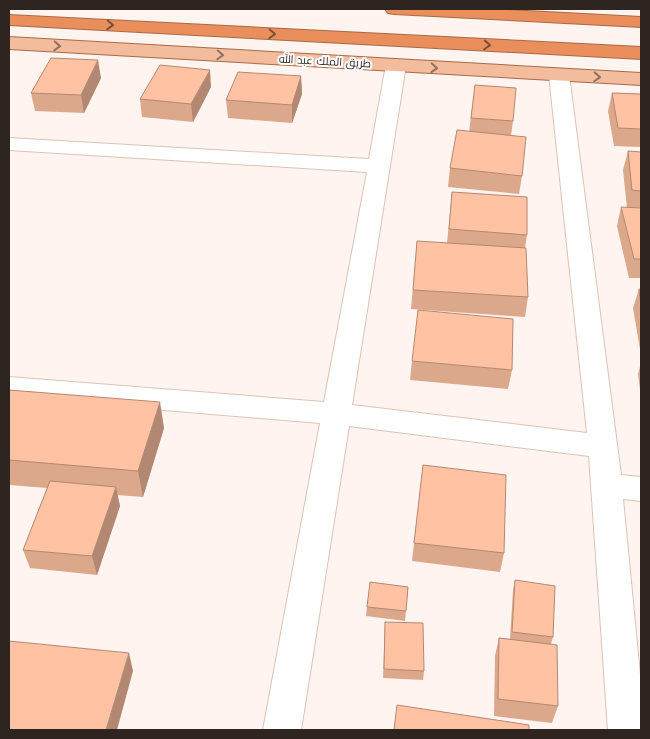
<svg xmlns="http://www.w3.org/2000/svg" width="650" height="739" viewBox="0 0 650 739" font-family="'Work Sans',Cairo,sans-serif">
  <rect width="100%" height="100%" fill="#fff4ef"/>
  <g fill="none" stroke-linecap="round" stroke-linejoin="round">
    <g stroke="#dcc3b7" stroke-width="2">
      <polygon id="minor" points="396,59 403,61 406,65 352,405 587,433 549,75 552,71 559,69 566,71 569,75 621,475 641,477 641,501 623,499 641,685 641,730 608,730 589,456 349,426 301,730 263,730 320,423 9,397 9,377 324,402 367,172 9,150 9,138 369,159 386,65 389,61"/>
    </g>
    <g stroke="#a86a47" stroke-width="2">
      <polygon id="primary" points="9,37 641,73 641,85 9,49"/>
    </g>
    <g stroke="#a86a47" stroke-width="2">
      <g id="motorway">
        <polygon points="385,9 491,9 641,17 641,27 394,14 388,13"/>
        <polygon points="9,15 641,47 641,59 9,25"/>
      </g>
    </g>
    <use href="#minor" fill="#fff" fill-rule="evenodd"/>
    <use href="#primary" fill="#f2bc9d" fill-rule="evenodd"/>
    <use href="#motorway" fill="#ea8f5c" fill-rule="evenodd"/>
  </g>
  <g fill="#dba88c">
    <polygon points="301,76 302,94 292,123 228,118 226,100"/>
    <polygon points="101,78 84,113 35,111 31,93"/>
    <polygon points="475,85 513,121 511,136 522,176 519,194 448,187 450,168 469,132"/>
    <polygon points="211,87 193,122 142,117 140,99"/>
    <polygon points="612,93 641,94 641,147 614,146 608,111"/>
    <polygon points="628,151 641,152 641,278 629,278 617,226 621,207 627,208 623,170"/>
    <polygon points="452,192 527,235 525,248 528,297 525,317 411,309 417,241 447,243"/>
    <polygon points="639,289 641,289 641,355 633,308"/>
    <polygon points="412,361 512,370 508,389 410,380"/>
    <polygon points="641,363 641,397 638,374"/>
    <polygon points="9,390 164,428 143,497 117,495 120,506 97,575 30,568 23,550 47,488 9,485"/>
    <polygon points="423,465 504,553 500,572 412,561"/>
    <polygon points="515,580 553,637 551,644 558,706 552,723 494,716 495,656 499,638 510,639 513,590"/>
    <polygon points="408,587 405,621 366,616 367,607"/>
    <polygon points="385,622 424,671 423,680 383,678"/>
  </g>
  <g fill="#b28872">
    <polygon points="98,60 101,78 84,113 81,95"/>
    <polygon points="210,70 211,87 193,122 191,104"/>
    <polygon points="301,76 302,94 292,123 292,105"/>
    <polygon points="160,402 164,428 143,497 138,471"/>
    <polygon points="116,487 120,506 97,575 92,556"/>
    <polygon points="129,653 133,671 117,730 106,730"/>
  </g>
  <g fill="#ffc3a3" stroke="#b28872">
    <polygon points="51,58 98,60 81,95 31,93"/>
    <polygon points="160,65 210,70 191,104 140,99"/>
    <polygon points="238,72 301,76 292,105 226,100"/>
    <polygon points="475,85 516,88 513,121 471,118"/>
    <polygon points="612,93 641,94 641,129 618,128"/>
    <polygon points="457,130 526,137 522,176 450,168"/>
    <polygon points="628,151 641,152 641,191 632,190"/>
    <polygon points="452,192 527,197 527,235 449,229"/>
    <polygon points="621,207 641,208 641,259 634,259"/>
    <polygon points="417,241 526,248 528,297 413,290"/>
    <polygon points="639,289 641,289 641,305"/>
    <polygon points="418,310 513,319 512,370 412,361"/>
    <polygon points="9,390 160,402 138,471 9,460"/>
    <polygon points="423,465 506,475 504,553 414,543"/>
    <polygon points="50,481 116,487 92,556 23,550"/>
    <polygon points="515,580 555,586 553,637 512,632"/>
    <polygon points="370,582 408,587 406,611 367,607"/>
    <polygon points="385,622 423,623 424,671 384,669"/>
    <polygon points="499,638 557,645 558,706 498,699"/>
    <polygon points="9,641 129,653 106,730 17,730 9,729"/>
    <polygon points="397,705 529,725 529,730 394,730"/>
  </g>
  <defs><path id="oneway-chevron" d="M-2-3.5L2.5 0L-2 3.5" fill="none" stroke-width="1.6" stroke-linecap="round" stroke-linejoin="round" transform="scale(1.25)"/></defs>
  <g stroke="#794f38">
    <use href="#oneway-chevron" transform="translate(110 25) rotate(3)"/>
    <use href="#oneway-chevron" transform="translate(272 34) rotate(3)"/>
    <use href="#oneway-chevron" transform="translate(487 45) rotate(3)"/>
  </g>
  <g stroke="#90705e">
    <use href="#oneway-chevron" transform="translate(57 46) rotate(3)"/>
    <use href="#oneway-chevron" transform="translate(220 55) rotate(3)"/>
    <use href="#oneway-chevron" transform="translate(434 68) rotate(3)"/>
    <use href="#oneway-chevron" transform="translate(597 77) rotate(3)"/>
  </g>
  <g text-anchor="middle" stroke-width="4" stroke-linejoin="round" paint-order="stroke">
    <g font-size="11" fill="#2e2520" stroke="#fff">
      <text transform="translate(325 61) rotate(3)" y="4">طريق الملك عبد الله</text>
    </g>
  </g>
  <rect width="650" height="739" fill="none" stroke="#2e2520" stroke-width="20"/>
</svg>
